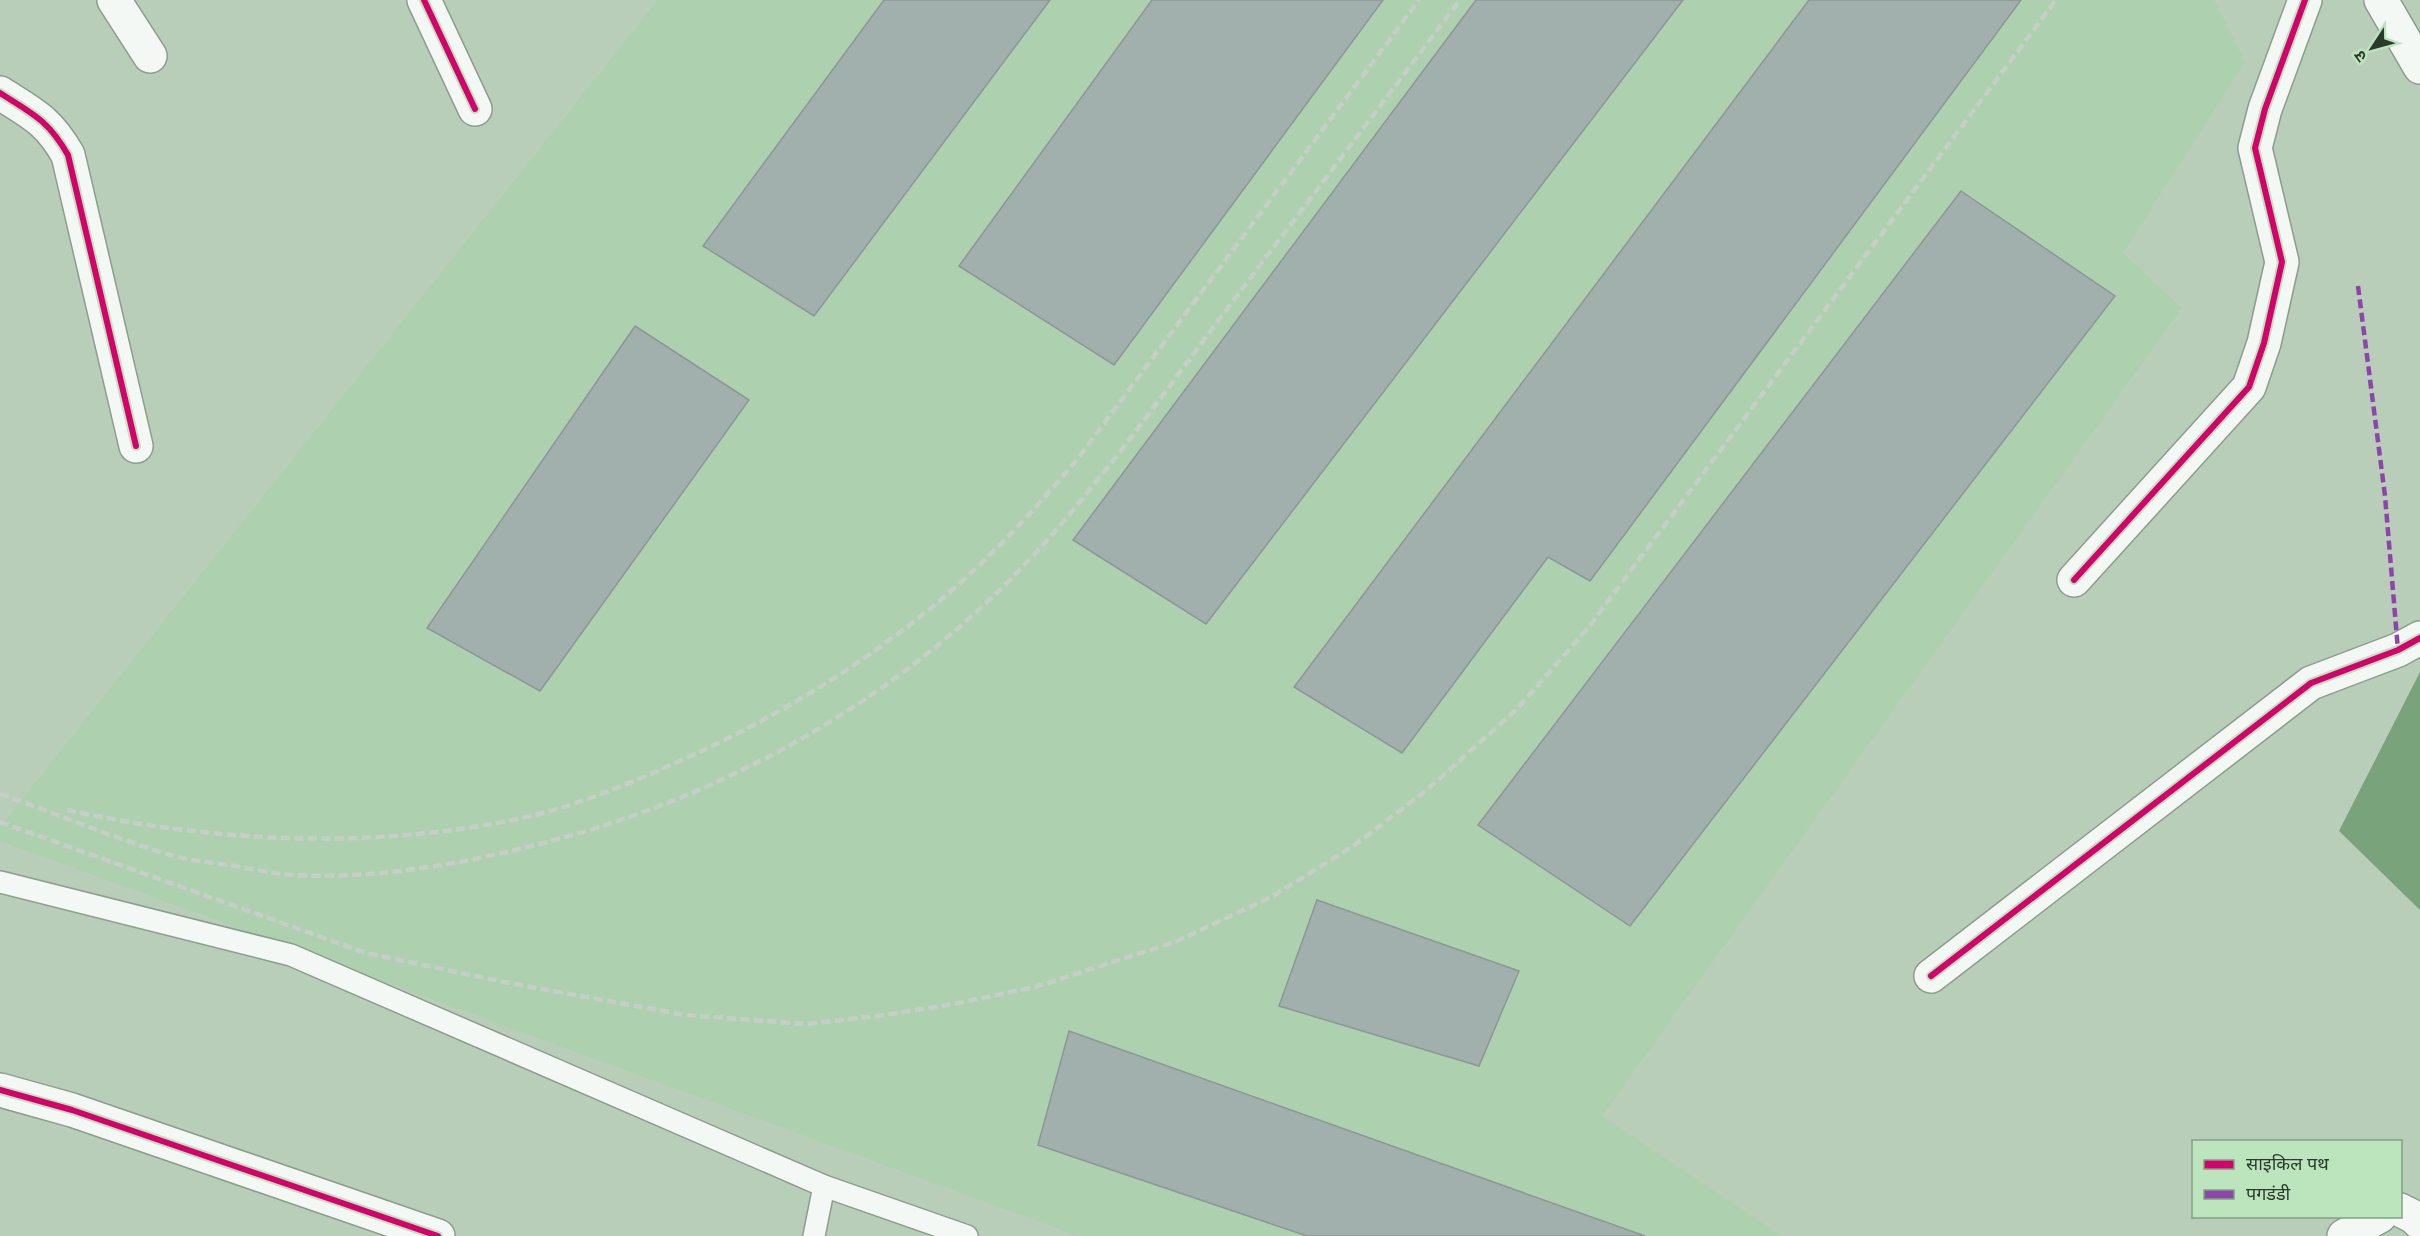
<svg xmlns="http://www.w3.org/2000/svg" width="2420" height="1236" viewBox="0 0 2420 1236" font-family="'Noto Sans','Noto Sans Devanagari',sans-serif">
  <rect width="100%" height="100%" fill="#b8ceb9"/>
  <polygon fill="#add0af" points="658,0 2214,0 2245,62 2123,253 2182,308 1602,1116 1782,1236 1078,1236 0,841 0,827"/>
  <polygon fill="#78a37b" points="2420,672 2420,910 2339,831"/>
  <g fill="#a1afad" stroke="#8b9896" stroke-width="1.5">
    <polygon points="884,0 1050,0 814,316 703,246"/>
    <polygon points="1152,0 1383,0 1114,365 959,266"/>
    <polygon points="1476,0 1683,0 1206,624 1073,540"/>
    <polygon points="1809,0 2021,0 1590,581 1548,557 1402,753 1294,687"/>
    <polygon points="1961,191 2115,296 1630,926 1478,825"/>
    <polygon points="635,326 749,400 540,691 427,628"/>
    <polygon points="1317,900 1519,971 1479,1066 1279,1006"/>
    <polygon points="1069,1031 1645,1236 1307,1236 1038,1145"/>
  </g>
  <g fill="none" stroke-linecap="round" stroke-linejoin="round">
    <g stroke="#8c9d8d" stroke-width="24">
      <g id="lane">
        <polyline points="0,882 291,955 824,1186 967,1236"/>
        <polyline points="814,1236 824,1186"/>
      </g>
    </g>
    <g stroke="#8c9d8d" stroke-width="36">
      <g id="street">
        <polyline points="114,0 150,56"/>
        <polyline points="424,0 475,109"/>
        <polyline points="2381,0 2420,67"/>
        <path d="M0 93C33 114 48 120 68 155L136 446"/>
        <polyline points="2074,580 2249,387 2264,343 2282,262 2255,148 2265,109 2305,0"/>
        <polyline points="1931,976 2311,683 2398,650 2420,638"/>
        <polyline points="0,1090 72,1110 438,1236"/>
        <polyline points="2400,1210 2414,1217 2420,1223"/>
        <polyline points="2344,1236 2380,1216"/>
      </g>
    </g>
    <use href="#lane" stroke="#f4f8f4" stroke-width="21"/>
    <use href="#street" stroke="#f4f8f4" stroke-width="33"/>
    <g stroke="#c7cec7" stroke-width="4.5" stroke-dasharray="9 4.5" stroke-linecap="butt">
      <path d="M0 794C58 814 115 839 174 856 191 861 210 862 228 865 246 868 264 872 283 874 365 882 468 863 547 842 733 794 910 692 1039 549 1105 476 1162 396 1221 317 1301 211 1380 106 1460 0"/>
      <path d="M67 810C214 842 368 850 517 819 575 807 629 784 682 760 797 708 906 639 996 549 1024 521 1050 491 1076 461L1419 0"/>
      <polyline points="0,822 366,953 504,982 685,1015 806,1024 877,1016 948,1005 1035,987 1175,942 1271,897 1355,845 1428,789 1517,709 1588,628 2056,0"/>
    </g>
    <polyline stroke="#8e44ad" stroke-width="4.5" stroke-dasharray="9 4.5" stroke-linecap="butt" points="2358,286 2385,496 2398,650"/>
    <g stroke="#bce5be" stroke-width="10">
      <g id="cycleway">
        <polyline points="424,0 475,109"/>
        <path d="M0 93C33 114 48 120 68 155L136 446"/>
        <polyline points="2074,580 2249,387 2264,343 2282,262 2255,148 2265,109 2305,0"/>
        <polyline points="1931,976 2311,683 2398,650 2420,638"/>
        <polyline points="0,1090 72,1110 438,1236"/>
      </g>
    </g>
    <use href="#cycleway" stroke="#d6006c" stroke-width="6"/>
  </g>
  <rect x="2192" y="1140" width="210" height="78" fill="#bce5be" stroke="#82a183" stroke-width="1.5"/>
  <rect x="2204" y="1160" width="30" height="9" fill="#d6006c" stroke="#82a183" stroke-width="1.5"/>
  <text x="2246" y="1170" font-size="18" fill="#2a3a2b">साइकिल पथ</text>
  <rect x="2204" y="1190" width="30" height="9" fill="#8e44ad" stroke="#82a183" stroke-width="1.5"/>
  <text x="2246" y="1200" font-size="18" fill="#2a3a2b">पगडंडी</text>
  <g transform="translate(2372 48) rotate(234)" stroke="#bce5be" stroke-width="4.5" paint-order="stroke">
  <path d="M0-4.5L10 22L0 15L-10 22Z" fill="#2a3a2b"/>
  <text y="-9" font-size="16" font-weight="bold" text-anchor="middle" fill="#2a3a2b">उ</text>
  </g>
</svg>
